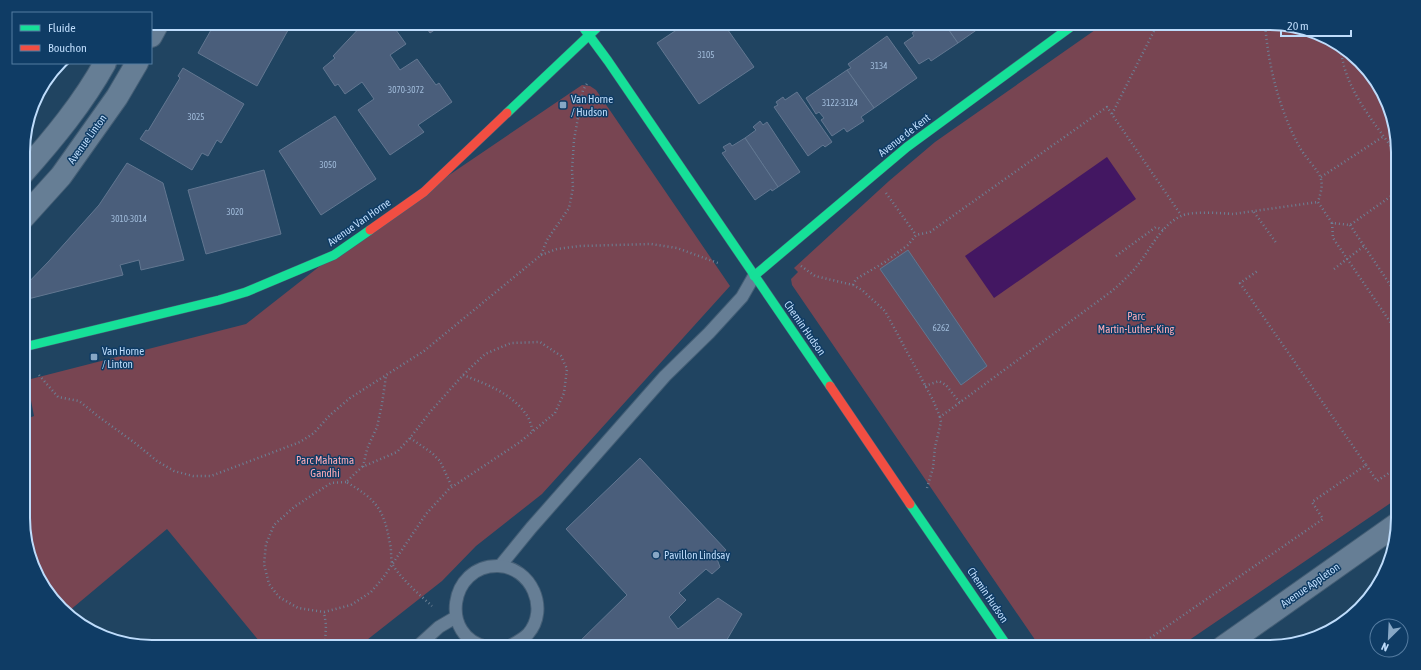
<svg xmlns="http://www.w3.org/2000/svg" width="1421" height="670" viewBox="0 0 1421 670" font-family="'Asap Condensed',sans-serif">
  <rect width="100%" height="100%" fill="#204461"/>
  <g fill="#784552">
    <polygon points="1105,23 1269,23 1319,33 1371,74 1397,135 1398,498 1179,647 1040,647 792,285 791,279 798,272 794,268 889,181 935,142"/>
    <polygon points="582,85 590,86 596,90 730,286 542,494 476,546 442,581 358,647 264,647 167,529 69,611 50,596 24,535 24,420 34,416 27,380 246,324 334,255 424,192"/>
  </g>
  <polygon fill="#431762" points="1107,157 1136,199 994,298 965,256"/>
  <g fill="#4a5e7b" stroke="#627791">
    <polygon points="215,23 292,23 257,86 198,53"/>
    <polygon points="364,23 391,23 406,44 390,55 400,70 417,59 436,85 439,83 452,102 418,125 424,132 390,155 358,110 374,99 362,82 345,94 338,84 335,86 323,68 335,58 333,56"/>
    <polygon points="423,23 445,23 430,33"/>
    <polygon points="687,23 723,23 754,67 699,104 657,43"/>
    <polygon points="926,23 944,23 958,43 931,61 929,58 919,64 904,43 914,36 912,33"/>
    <polygon points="944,23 984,23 985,24 958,43"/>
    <polygon points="887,36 917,78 874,108 847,70 851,68 848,64"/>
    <polygon points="183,68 244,104 221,143 217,140 208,156 202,153 192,170 140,139 146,130 148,131 180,78 178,76"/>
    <polygon points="847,70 874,108 861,117 864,121 847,132 844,128 832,136 821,120 824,118 819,112 816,114 806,98"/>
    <polygon points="797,92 832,142 825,147 823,145 808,156 774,107 778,105 776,102 783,97 785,100"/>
    <polygon points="335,116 376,179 321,215 279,151"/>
    <polygon points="760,121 763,125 767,122 800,172 778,187 745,138 756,130 753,127"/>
    <polygon points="745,138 778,187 772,191 771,189 755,200 722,153 726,151 723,147 730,143 732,146"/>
    <polygon points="127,163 163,183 184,260 141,270 139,260 120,265 123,275 24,300 24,287 49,261 99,205"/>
    <polygon points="264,170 281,234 206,254 188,190"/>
    <polygon points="908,250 987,366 961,385 880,269"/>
    <polygon points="640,458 726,550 717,559 720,567 712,574 706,569 679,593 686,600 669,617 678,629 718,598 742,614 725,643 731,647 574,647 627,595 566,529"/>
  </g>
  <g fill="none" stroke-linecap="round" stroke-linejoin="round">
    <g stroke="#445e75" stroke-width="14">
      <g id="lane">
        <polyline points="500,566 531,528 665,376 709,333 742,297 754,276"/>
        <polyline points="417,647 439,627 456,617"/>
        <path d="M487 647C439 637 449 565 498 566 531 567 550 609 528 634 522 640 515 643 508 647"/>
      </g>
    </g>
    <g stroke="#445e75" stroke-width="24">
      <g id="street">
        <polyline points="151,36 158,23"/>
        <path d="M23 173C53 139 83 103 105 63"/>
        <polyline points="23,218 61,176 117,97 137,63"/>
        <polyline points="1223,647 1397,524"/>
      </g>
    </g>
    <g stroke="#445e75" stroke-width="10">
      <g id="fast">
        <polyline points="580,23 608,61 830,386"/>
        <polyline points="507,113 602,23"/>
        <polyline points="754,276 907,147 1076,23"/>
        <polyline points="24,347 219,300 246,292 334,255 370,230"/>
        <polyline points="910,504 1008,647"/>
      </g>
    </g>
    <g stroke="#445e75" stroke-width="10">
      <g id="jam">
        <polyline points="370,230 424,192 507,113"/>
        <polyline points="830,386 910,504"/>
      </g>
    </g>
    <g stroke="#6c8196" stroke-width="2.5" stroke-dasharray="1 3" stroke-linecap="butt">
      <path d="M1265 23C1268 65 1279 109 1299 146 1303 155 1320 172 1321 179 1323 187 1320 195 1318 202L1332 223 1350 225 1397 192"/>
      <path d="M1341 50C1345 90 1375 123 1397 155"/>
      <polyline points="1112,114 1158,23"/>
      <polyline points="1321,177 1384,136"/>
      <polyline points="886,193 916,235"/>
      <polyline points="1254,212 1277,244"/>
      <polyline points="1332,223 1333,238 1397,332"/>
      <polyline points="1350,225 1397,295"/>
      <polyline points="541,255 557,249 580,246 651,244 677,248 718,263"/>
      <polyline points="1116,256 1156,227 1163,230"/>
      <polyline points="801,266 815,276 853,285 862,290 885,311 933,400 940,417"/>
      <polyline points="1334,269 1364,246"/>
      <polyline points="853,285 856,279 885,262 908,245 916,235 930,232 1107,107 1181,215"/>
      <polyline points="39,375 58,397 79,401 99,417 135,443 157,461 174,471 193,476 211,476 300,442 314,433 330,415 350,398 424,351 541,255 547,240 569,208 573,188 572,170 574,140 583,90 588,82"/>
      <path d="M463 375C486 384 511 393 526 414 530 419 531 426 533 431"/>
      <polyline points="925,386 939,381 946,385 960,403"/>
      <polyline points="410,438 432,453 440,461 452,487"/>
      <polyline points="1366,465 1377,481 1398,467"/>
      <polyline points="363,467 367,449 377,427 382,404 386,376"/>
      <path d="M346 482 331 483 294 507 274 525 266 544 264 564 269 584 279 597 298 608 324 612 351 605 371 592 383 578 426 514 449 489 520 442 555 413 564 393 567 369 561 356 540 342 511 343 485 354 463 375 431 411 410 438 397 452 362 467 346 482C376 499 384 509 390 544 392 550 390 560 393 565 401 579 420 595 432 606"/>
      <path d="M927 488 933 468 935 447 941 422 940 417 1112 291C1122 282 1132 273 1140 262 1152 246 1162 225 1181 216 1190 211 1222 213 1233 214L1318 202"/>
      <polyline points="323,647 325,645 326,625 324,612"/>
      <polyline points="1137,647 1323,519 1312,502 1366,465 1240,283 1259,270"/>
    </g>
    <use href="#lane" stroke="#667e95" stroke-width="12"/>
    <use href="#street" stroke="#667e95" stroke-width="22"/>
    <use href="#fast" stroke="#16e098" stroke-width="9"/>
    <use href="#jam" stroke="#f24e42" stroke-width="9"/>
  </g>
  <g fill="#87a7c5" stroke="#0f3c65" stroke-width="1.5">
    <rect x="559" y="101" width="8" height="8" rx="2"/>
    <rect x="90" y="353" width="8" height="8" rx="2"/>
    <circle cx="656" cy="555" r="4"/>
  </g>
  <g text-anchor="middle" stroke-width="3" stroke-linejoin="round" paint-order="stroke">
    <g font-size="9" fill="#a1bcdb">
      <text x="706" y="58">3105</text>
      <text x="879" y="69">3134</text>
      <text x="406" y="93">3070-3072</text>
      <text x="840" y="106">3122-3124</text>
      <text x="196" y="120">3025</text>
      <text x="328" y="168">3050</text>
      <text x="235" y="215">3020</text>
      <text x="129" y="222">3010-3014</text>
      <text x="941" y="331">6262</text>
    </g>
    <g font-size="11" fill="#bedcfb" stroke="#0f3c65" text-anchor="start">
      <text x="571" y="103">Van Horne<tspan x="571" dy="13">/ Hudson</tspan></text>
      <text x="102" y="355">Van Horne<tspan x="102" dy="13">/ Linton</tspan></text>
      <text x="664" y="559">Pavillon Lindsay</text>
    </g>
    <g font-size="11" fill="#bedcfb" stroke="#0f3c65">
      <text transform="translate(904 135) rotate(-38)" y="4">Avenue de Kent</text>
      <text transform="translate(87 139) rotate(-54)" y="4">Avenue Linton</text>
      <text transform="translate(359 222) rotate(-35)" y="4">Avenue Van Horne</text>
      <text transform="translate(805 328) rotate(55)" y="4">Chemin Hudson</text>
      <text transform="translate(1310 585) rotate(-35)" y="4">Avenue Appleton</text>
      <text transform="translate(988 595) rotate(56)" y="4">Chemin Hudson</text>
    </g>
    <g font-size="11" fill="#fcaab5" stroke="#0f3c65">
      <text x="1136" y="320">Parc<tspan x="1136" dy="13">Martin-Luther-King</tspan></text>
      <text x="325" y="464">Parc Mahatma<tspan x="325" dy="13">Gandhi</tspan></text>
    </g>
  </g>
  <path d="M0 0H1421V670H0ZM152 30H1269A122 122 0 0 1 1391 152V518A122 122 0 0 1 1269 640H152A122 122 0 0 1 30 518V152A122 122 0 0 1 152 30Z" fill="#0f3c65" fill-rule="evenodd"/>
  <path fill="none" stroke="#bedcfb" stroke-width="2" d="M152 30H1269A122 122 0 0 1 1391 152V518A122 122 0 0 1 1269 640H152A122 122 0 0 1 30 518V152A122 122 0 0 1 152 30Z"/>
  <rect x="12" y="12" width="140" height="52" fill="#0f3c65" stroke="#557ca1"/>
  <rect x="20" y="25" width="20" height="6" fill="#16e098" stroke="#557ca1"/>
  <text x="48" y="32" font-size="12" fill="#bedcfb">Fluide</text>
  <rect x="20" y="45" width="20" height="6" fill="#f24e42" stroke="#557ca1"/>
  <text x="48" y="52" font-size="12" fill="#bedcfb">Bouchon</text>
  <g transform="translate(1389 638) rotate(204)"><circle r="19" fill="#0f3c65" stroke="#557ca1"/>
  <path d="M0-3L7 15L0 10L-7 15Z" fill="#87a7c5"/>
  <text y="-6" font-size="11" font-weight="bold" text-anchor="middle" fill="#bedcfb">N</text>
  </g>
  <path d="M1281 30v6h70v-6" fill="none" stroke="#bedcfb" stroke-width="2"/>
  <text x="1287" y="30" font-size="12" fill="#bedcfb" stroke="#0f3c65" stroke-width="3" paint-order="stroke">20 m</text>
</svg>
